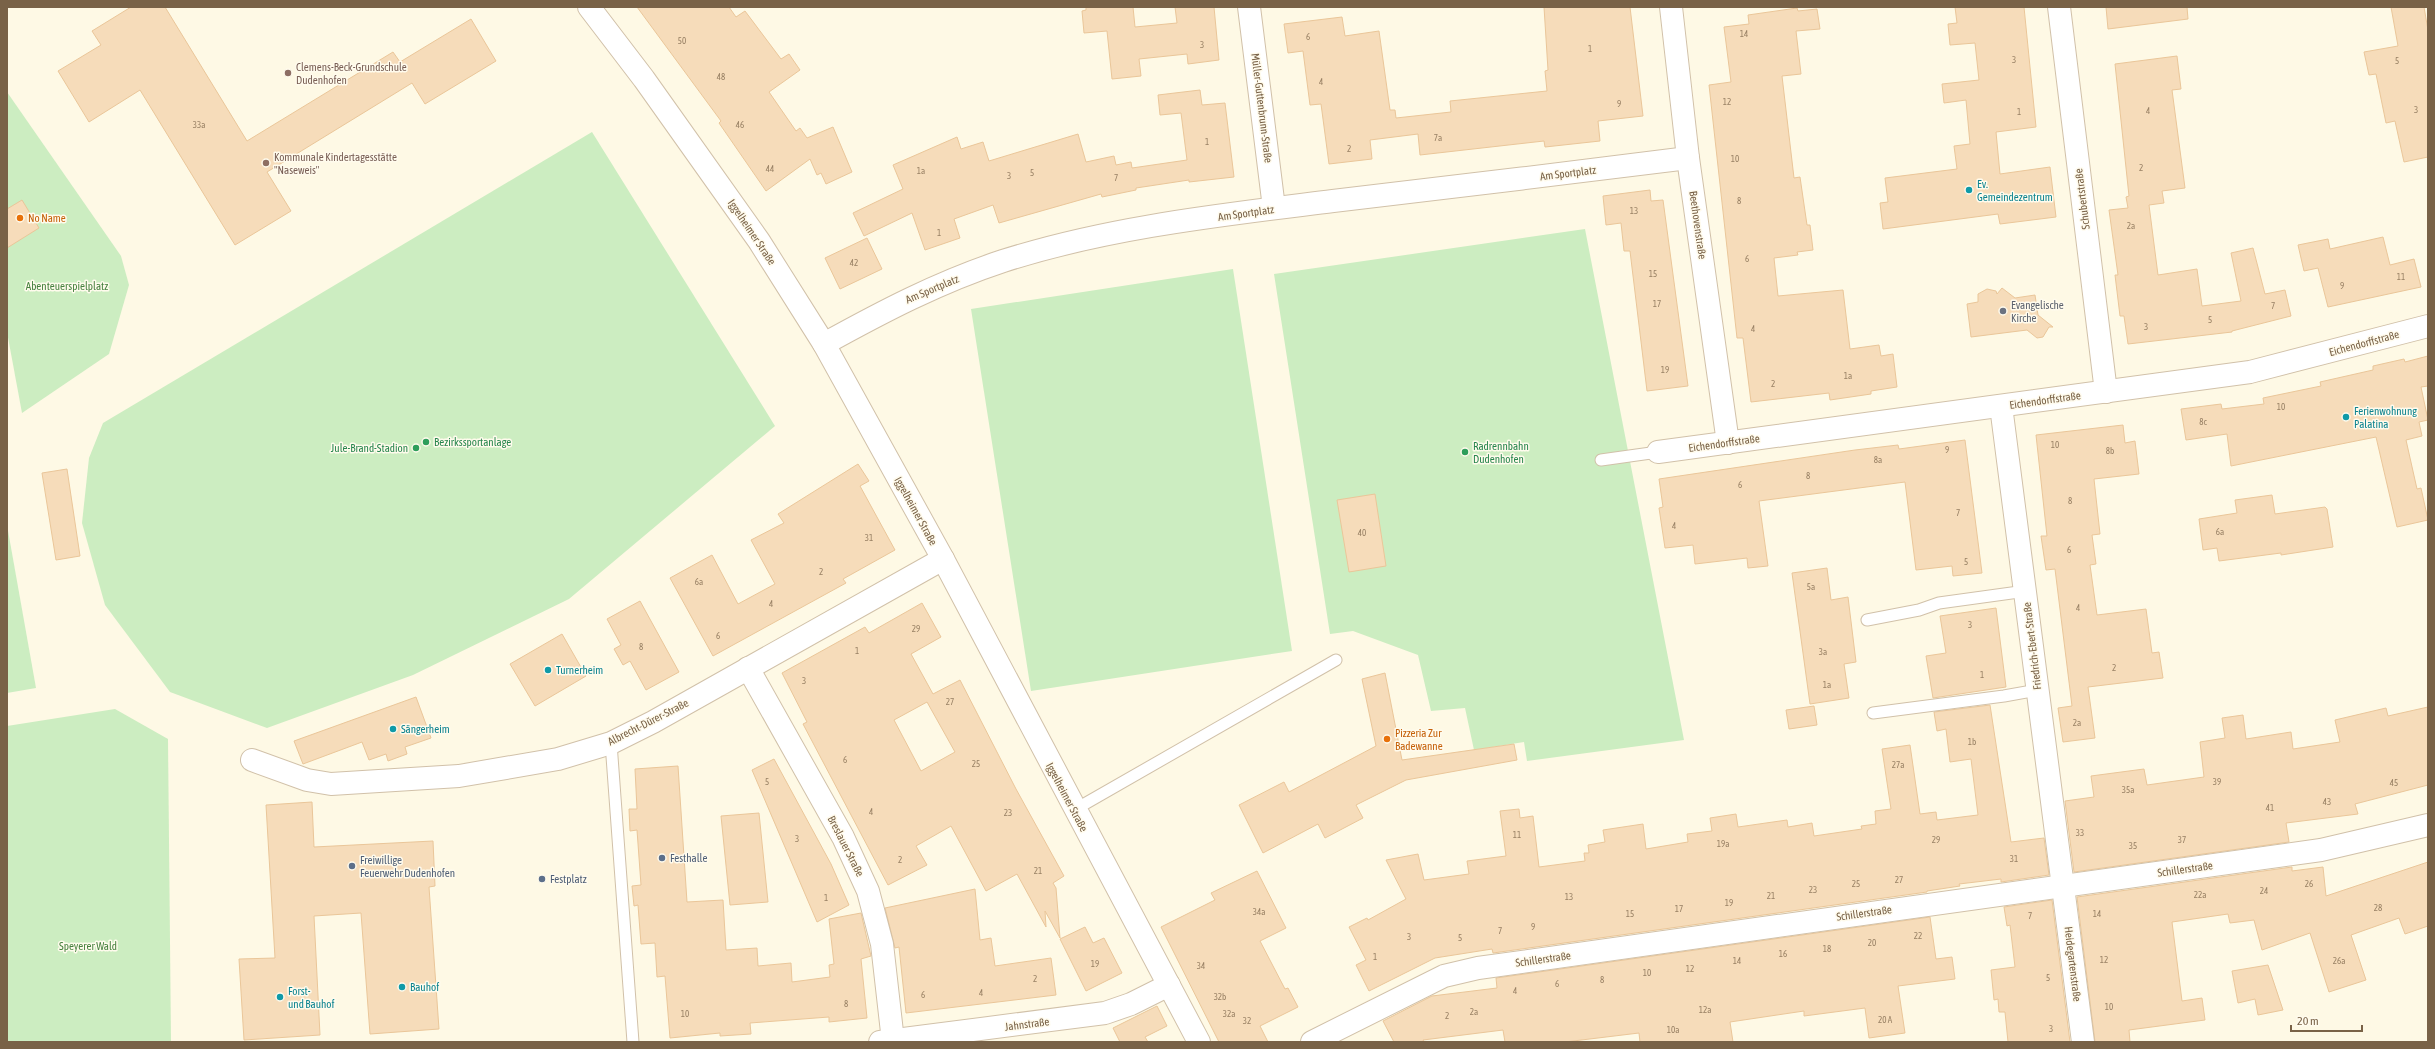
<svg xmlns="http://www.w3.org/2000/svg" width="2435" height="1049" viewBox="0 0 2435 1049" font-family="'Asap Condensed',sans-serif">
  <rect width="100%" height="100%" fill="#fef9e5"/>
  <g fill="#ccedc1">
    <polygon points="7,92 121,256 129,285 109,354 22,413 7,332"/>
    <polygon points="592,132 775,426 569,599 413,675 267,728 170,692 105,605 82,523 89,458 103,423"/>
    <polygon points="1585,229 1684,740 1527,761 1524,742 1474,750 1465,708 1431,711 1418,655 1353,631 1330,634 1274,274"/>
    <polygon points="1233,269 1292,651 1031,691 971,309"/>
    <polygon points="7,525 36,688 7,693"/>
    <polygon points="115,709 168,739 171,1042 7,1042 7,726"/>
  </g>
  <g fill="#f6dcba" stroke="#eac699" fill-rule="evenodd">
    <polygon points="131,7 165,7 247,141 393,52 400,62 471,19 496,61 425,104 412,83 267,172 291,211 235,245 140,90 89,122 58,71 101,45 92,31"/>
    <polygon points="637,7 729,7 736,17 745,11 781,59 789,54 800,70 769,92 796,131 800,128 807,138 833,127 852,172 826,184 821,173 817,175 810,159 766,191 719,123 721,121"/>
    <polygon points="1086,7 1133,7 1135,27 1177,23 1175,7 1214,7 1219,60 1188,64 1187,54 1139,59 1141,76 1112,79 1107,31 1084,33 1082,11 1086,10"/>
    <polygon points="1544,7 1630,7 1643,116 1598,121 1600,141 1545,147 1544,141 1420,155 1418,134 1370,140 1372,159 1329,164 1321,104 1310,105 1303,51 1288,53 1284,24 1342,17 1345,36 1379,31 1390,110 1395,110 1396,118 1451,112 1450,101 1547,91 1545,71 1548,70"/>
    <polygon points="1955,7 2024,7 2036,127 1996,132 2000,174 2050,167 2056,217 2000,224 1998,214 1883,229 1880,203 1888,202 1885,178 1957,169 1954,146 1970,144 1966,100 1944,103 1942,84 1979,80 1975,43 1950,45 1948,24 1957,23"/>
    <polygon points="2106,7 2187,7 2188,19 2108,29"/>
    <polygon points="2391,7 2424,7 2428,30 2428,157 2404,162 2395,121 2386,123 2376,74 2369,75 2364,52 2398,46"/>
    <polygon points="1797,8 1798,11 1817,9 1820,29 1796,31 1801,74 1782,76 1794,178 1800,177 1807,225 1810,225 1813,250 1797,252 1798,255 1774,258 1778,296 1843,290 1850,349 1879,345 1881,356 1893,354 1897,387 1871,391 1871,394 1830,400 1829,393 1751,402 1743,338 1737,338 1709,85 1731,82 1724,27 1749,24 1748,15"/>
    <polygon points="2177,56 2181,89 2172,90 2185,188 2162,191 2164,203 2149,205 2158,275 2197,269 2202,306 2241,301 2231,253 2253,248 2265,294 2285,290 2291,316 2232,331 2232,332 2128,344 2124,316 2120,316 2115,275 2118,275 2109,210 2128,208 2126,197 2129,196 2115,64"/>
    <polygon points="1200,90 1202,105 1225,103 1234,177 1189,182 1189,180 1136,188 1136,190 1102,197 1101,194 999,223 993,205 954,219 960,238 925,250 912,213 864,236 853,213 903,189 893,165 957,137 961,149 983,142 989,161 1078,134 1086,162 1114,156 1116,165 1131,162 1132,168 1187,160 1181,113 1160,115 1158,95"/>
    <polygon points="1650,190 1651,201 1663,200 1688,386 1647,391 1630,251 1624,251 1621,223 1606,225 1603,196"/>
    <polygon points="22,200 39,228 7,248 7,209"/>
    <polygon points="2383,237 2390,265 2414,259 2421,287 2328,307 2318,268 2304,271 2298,245 2328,239 2330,249"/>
    <polygon points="867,238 882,269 840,289 825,258"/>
    <polygon points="2002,288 2015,298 2035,295 2038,315 2053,327 2049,327 2043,337 2037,338 2027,330 1971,337 1967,304 1978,302 1978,294 1987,289 1996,291 1997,294"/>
    <polygon points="2428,356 2428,386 2421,387 2428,420 2419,422 2422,436 2406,440 2417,489 2421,488 2428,520 2397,527 2376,437 2231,466 2227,434 2186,440 2181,409 2221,404 2222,409 2264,404 2263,398 2321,386 2320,382 2373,370 2373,366 2404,359 2405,362"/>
    <polygon points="2123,425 2125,443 2135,441 2139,474 2094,479 2100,534 2092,535 2096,564 2090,565 2097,615 2146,609 2152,653 2159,652 2163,678 2088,687 2095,738 2063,742 2058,708 2072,706 2055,569 2046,570 2041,536 2047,536 2036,435"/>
    <polygon points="1965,440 1982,573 1953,576 1952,566 1916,570 1905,482 1759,501 1768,566 1748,568 1747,558 1695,564 1693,545 1665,548 1659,508 1663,507 1659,479 1855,450 1898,445 1899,449"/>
    <polygon points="858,464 869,481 860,486 895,550 843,579 846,583 713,656 670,578 712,555 738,604 775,584 751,540 784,523 778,514"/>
    <polygon points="67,469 80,556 56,560 42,473"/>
    <polygon points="1375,494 1386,566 1349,572 1337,500"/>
    <polygon points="2272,495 2275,514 2325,507 2327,509 2333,547 2281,555 2281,553 2219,561 2217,548 2203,550 2199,519 2237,513 2235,500"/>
    <polygon points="1827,568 1831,600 1848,597 1856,662 1844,664 1849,698 1810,704 1792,573"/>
    <polygon points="640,601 679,672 646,690 630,661 623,665 614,649 621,645 607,619"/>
    <path d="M922 603 941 637 911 654 933 694 960 680 1016 789 1064 876 1053 883 1056 888 1060 938 1045 911 1046 927 1017 874 986 891 951 826 916 846 927 865 888 885 803 724 807 722 782 673 865 627 869 633ZM927 702 955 752 921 771 894 720Z"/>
    <polygon points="1996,608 2006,687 1933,698 1926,656 1946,653 1940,616"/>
    <polygon points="562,634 586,676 535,706 510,664"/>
    <polygon points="1385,673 1402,760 1514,744 1517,760 1406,780 1356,805 1363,818 1325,838 1318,824 1263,853 1239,805 1284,782 1289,792 1376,746 1362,679"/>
    <polygon points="416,697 431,738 405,747 407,754 388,761 386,754 369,760 362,742 303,764 294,741"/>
    <polygon points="1990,705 2011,842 2044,838 2049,875 2001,882 2001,879 1959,884 1960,886 1927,891 1927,892 1493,953 1492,949 1435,958 1369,991 1356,965 1366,960 1349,927 1367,918 1368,920 1406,899 1386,860 1418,854 1424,880 1469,874 1467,861 1506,856 1500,811 1519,809 1520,818 1533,816 1539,867 1585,861 1584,853 1589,853 1588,845 1605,842 1603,830 1643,824 1646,849 1688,842 1687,834 1712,831 1710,818 1736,814 1738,827 1787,820 1788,827 1812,823 1814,836 1862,829 1861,826 1876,824 1875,811 1891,809 1882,749 1910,745 1920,814 1936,812 1937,820 1978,815 1971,759 1950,762 1946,729 1937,731 1934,712"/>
    <polygon points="1814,706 1817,725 1789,729 1786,710"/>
    <polygon points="2428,707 2428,785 2355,804 2358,814 2286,823 2289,842 2074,872 2065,801 2094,797 2091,776 2144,769 2147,785 2204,777 2200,742 2225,738 2222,718 2243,715 2246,739 2291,732 2293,749 2340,742 2335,720 2386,708 2388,716"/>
    <polygon points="774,759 831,864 849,905 817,922 752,770"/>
    <polygon points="678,766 687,902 723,900 726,950 757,948 758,966 791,963 792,982 830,977 829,965 834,964 829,919 861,913 871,956 861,959 867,1018 829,1022 829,1017 750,1023 751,1034 720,1036 720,1033 670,1038 665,976 657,977 655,943 641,944 638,905 634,906 632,886 641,885 637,830 630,831 629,809 637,809 635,769"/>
    <polygon points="312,802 314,847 433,841 435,886 429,887 439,1029 370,1034 361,913 314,916 320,1035 244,1040 239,959 275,958 266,805"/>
    <polygon points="759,813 768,902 730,905 721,816"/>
    <polygon points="2428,862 2428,926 2405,934 2399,918 2351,935 2366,980 2329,992 2310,933 2262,950 2254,920 2230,923 2228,914 2172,922 2182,1001 2202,998 2205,1020 2129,1030 2130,1042 2095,1042 2077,897 2292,867 2292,871 2323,867 2326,896"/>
    <polygon points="1257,871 1286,928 1260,941 1285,989 1288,988 1298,1007 1260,1026 1268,1042 1219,1042 1161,927 1215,900 1211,893"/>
    <polygon points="975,889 980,940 991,938 995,966 1051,958 1056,995 906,1013 899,947 895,948 885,908"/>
    <polygon points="2052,900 2070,1042 2008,1042 2005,1012 1999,1012 1998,999 1994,1000 1991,970 2015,967 2010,925 2007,926 2004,907"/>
    <polygon points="1930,917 1936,959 1952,957 1955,979 1898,986 1905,1033 1869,1038 1865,1008 1804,1016 1804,1011 1730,1022 1733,1042 1640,1042 1639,1033 1565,1042 1505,1042 1503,1030 1423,1040 1424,1042 1394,1042 1383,1021 1432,996 1497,988 1496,978"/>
    <polygon points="1085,927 1093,943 1104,938 1122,973 1086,991 1060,939"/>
    <polygon points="2268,965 2283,1010 2258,1015 2255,999 2238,1003 2232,971"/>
    <polygon points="1157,1006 1167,1026 1145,1037 1148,1042 1120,1042 1113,1028"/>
  </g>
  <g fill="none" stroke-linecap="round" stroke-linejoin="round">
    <g stroke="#d1c1a9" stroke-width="13">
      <g id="service">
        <polyline points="1601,460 1658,452"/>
        <polyline points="1867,620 1919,610 1939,603 2026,591"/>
        <polyline points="1873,713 2004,696 2037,690"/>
        <polyline points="611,743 633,1042"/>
        <polyline points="1074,810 1336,660"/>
      </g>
    </g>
    <g stroke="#d1c1a9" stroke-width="24">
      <g id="minor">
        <polyline points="1249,7 1274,208"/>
        <polyline points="1671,7 1688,158 1728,443"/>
        <polyline points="2059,7 2106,392"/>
        <path d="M824 344C882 312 939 282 1003 261 1109 227 1222 215 1333 201 1451 187 1570 173 1688 158"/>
        <polyline points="2001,406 2083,1042"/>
        <polyline points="1658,452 2250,372 2428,326"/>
        <polyline points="748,668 843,837 868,891 882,944 893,1041"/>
        <polyline points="252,760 307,780 331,784 459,776 558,759 611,743 653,722 943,559"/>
        <polyline points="880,1042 1105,1013 1131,1004 1169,985"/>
        <polyline points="1312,1042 1444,976 1478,968 2321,850 2428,825"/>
      </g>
    </g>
    <g stroke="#d1c1a9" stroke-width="24">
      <polyline id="tertiary" points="589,7 644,79 759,241 824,344 943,559 1199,1042"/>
    </g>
    <use href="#service" stroke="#fff" stroke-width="11"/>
    <use href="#minor" stroke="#fff" stroke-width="22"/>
    <use href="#tertiary" stroke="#fff" stroke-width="22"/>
  </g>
  <g fill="#8d6e63" stroke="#fffbed" stroke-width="1.5">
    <circle cx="288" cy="73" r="4"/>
    <circle cx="266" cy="163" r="4"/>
  </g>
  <g fill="#0f9aa8" stroke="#fffbed" stroke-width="1.5">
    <circle cx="1969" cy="190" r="4"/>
    <circle cx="2346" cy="417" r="4"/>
    <circle cx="548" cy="670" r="4"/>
    <circle cx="393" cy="729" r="4"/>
    <circle cx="402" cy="987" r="4"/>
    <circle cx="280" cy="997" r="4"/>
  </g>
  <g fill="#e8710a" stroke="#fffbed" stroke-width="1.5">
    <circle cx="20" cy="218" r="4"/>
    <circle cx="1387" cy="739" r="4"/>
  </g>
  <circle fill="#6b7280" stroke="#fffbed" stroke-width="1.5" cx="2003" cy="311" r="4"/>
  <g fill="#2e9e5b" stroke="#fffbed" stroke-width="1.5">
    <circle cx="426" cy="442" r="4"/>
    <circle cx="416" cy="448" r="4"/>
    <circle cx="1465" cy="452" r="4"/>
  </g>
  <g fill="#5c6f8a" stroke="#fffbed" stroke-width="1.5">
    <circle cx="662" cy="858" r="4"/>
    <circle cx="352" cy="866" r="4"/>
    <circle cx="542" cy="879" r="4"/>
  </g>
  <g text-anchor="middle" stroke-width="3" stroke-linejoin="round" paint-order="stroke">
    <g font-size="9" fill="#988064">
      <text x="1744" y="37">14</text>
      <text x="1308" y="40">6</text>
      <text x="682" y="44">50</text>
      <text x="1202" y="48">3</text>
      <text x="1590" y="52">1</text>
      <text x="2014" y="63">3</text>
      <text x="2397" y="64">5</text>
      <text x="721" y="80">48</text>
      <text x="1321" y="85">4</text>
      <text x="1727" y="105">12</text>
      <text x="1619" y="107">9</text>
      <text x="2416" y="113">3</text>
      <text x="2148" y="114">4</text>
      <text x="2019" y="115">1</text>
      <text x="199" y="128">33a</text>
      <text x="740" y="128">46</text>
      <text x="1438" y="141">7a</text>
      <text x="1207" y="145">1</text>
      <text x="1349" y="152">2</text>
      <text x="1735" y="162">10</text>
      <text x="2141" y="171">2</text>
      <text x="770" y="172">44</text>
      <text x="921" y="174">1a</text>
      <text x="1032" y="176">5</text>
      <text x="1009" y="179">3</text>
      <text x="1116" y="181">7</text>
      <text x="1739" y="204">8</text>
      <text x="1634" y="214">13</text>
      <text x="2131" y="229">2a</text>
      <text x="939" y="236">1</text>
      <text x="1747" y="262">6</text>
      <text x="854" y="266">42</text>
      <text x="1653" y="277">15</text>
      <text x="2401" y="280">11</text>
      <text x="2342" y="289">9</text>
      <text x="1657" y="307">17</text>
      <text x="2273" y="309">7</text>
      <text x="2210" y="323">5</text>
      <text x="2146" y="330">3</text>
      <text x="1753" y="332">4</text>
      <text x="1665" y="373">19</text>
      <text x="1848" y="379">1a</text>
      <text x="1773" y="387">2</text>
      <text x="2281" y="410">10</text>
      <text x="2203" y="425">8c</text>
      <text x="2055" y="448">10</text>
      <text x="1947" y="453">9</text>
      <text x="2110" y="454">8b</text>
      <text x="1878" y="463">8a</text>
      <text x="1808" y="479">8</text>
      <text x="1740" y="488">6</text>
      <text x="2070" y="504">8</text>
      <text x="1958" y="516">7</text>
      <text x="1674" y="529">4</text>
      <text x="2220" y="535">6a</text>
      <text x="1362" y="536">40</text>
      <text x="869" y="541">31</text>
      <text x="2069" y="553">6</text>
      <text x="1966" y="565">5</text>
      <text x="821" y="575">2</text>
      <text x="699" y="585">6a</text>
      <text x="1811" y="590">5a</text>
      <text x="771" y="607">4</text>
      <text x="2078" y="611">4</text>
      <text x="1970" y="628">3</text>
      <text x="916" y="632">29</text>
      <text x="718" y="639">6</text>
      <text x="641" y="650">8</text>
      <text x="857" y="654">1</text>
      <text x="1823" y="655">3a</text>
      <text x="2114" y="671">2</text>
      <text x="1982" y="678">1</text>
      <text x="804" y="684">3</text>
      <text x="1827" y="688">1a</text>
      <text x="950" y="705">27</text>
      <text x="2077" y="726">2a</text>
      <text x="1972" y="745">1b</text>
      <text x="845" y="763">6</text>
      <text x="976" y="767">25</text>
      <text x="1898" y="768">27a</text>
      <text x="767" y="785">5</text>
      <text x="2217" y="785">39</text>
      <text x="2394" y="786">45</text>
      <text x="2128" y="793">35a</text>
      <text x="2327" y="805">43</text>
      <text x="2270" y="811">41</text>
      <text x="871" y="815">4</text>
      <text x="1008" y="816">23</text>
      <text x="2080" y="836">33</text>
      <text x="1517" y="838">11</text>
      <text x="797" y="842">3</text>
      <text x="1936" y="843">29</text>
      <text x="2182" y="843">37</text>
      <text x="1723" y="847">19a</text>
      <text x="2133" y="849">35</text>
      <text x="2014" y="862">31</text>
      <text x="900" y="863">2</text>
      <text x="1038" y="874">21</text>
      <text x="1899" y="883">27</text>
      <text x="1856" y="887">25</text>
      <text x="2309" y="887">26</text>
      <text x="1813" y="893">23</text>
      <text x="2264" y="894">24</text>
      <text x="2200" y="898">22a</text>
      <text x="1771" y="899">21</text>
      <text x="1569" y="900">13</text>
      <text x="826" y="901">1</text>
      <text x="1729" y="906">19</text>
      <text x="2378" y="911">28</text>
      <text x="1679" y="912">17</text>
      <text x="1259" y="915">34a</text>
      <text x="1630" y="917">15</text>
      <text x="2097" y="917">14</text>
      <text x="2030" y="919">7</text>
      <text x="1533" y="930">9</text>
      <text x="1500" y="934">7</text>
      <text x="1918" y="939">22</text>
      <text x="1409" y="940">3</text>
      <text x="1460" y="941">5</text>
      <text x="1872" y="946">20</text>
      <text x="1827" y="952">18</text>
      <text x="1783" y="957">16</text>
      <text x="1375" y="960">1</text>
      <text x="2104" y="963">12</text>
      <text x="1737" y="964">14</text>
      <text x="2339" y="964">26a</text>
      <text x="1095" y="967">19</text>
      <text x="1201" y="969">34</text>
      <text x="1690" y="972">12</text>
      <text x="1647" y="976">10</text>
      <text x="2048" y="981">5</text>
      <text x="1035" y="982">2</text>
      <text x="1602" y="983">8</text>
      <text x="1557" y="987">6</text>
      <text x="1515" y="994">4</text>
      <text x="981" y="996">4</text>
      <text x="923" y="998">6</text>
      <text x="1220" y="1000">32b</text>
      <text x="846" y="1007">8</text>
      <text x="2109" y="1010">10</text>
      <text x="1705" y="1013">12a</text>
      <text x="1474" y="1015">2a</text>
      <text x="685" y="1017">10</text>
      <text x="1229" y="1017">32a</text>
      <text x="1447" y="1019">2</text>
      <text x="1885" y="1023">20 A</text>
      <text x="1247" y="1024">32</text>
      <text x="2051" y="1032">3</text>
      <text x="1673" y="1033">10a</text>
    </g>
    <g font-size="11" fill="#785e54" stroke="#fffbed" text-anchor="start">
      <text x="296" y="71">Clemens-Beck-Grundschule<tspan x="296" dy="13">Dudenhofen</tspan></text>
      <text x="274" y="161">Kommunale Kindertagesstätte<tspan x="274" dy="13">"Naseweis"</tspan></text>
    </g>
    <g font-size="11" fill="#796247" stroke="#fffbed">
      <text transform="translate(1262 108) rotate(83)" y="4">Müller-Guttenbrunn-Straße</text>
      <text transform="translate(1568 173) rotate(-7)" y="4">Am Sportplatz</text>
      <text transform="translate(2082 199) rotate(-97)" y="4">Schubertstraße</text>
      <text transform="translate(1246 213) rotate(-8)" y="4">Am Sportplatz</text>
      <text transform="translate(1698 225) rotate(82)" y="4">Beethovenstraße</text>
      <text transform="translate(752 232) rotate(56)" y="4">Iggelheimer Straße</text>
      <text transform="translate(932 289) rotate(-23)" y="4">Am Sportplatz</text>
      <text transform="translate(2364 343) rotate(-15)" y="4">Eichendorffstraße</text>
      <text transform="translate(2045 400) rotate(-8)" y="4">Eichendorffstraße</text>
      <text transform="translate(1724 443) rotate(-8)" y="4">Eichendorffstraße</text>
      <text transform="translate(916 511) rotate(61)" y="4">Iggelheimer Straße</text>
      <text transform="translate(2032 646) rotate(-97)" y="4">Friedrich-Ebert-Straße</text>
      <text transform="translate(648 722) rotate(-27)" y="4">Albrecht-Dürer-Straße</text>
      <text transform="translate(1067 797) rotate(62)" y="4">Iggelheimer Straße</text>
      <text transform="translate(846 846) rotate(63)" y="4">Breslauer Straße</text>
      <text transform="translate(2185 869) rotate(-8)" y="4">Schillerstraße</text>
      <text transform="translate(1864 913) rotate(-8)" y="4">Schillerstraße</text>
      <text transform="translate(1543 959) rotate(-8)" y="4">Schillerstraße</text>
      <text transform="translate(2073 964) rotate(83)" y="4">Heidegartenstraße</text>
      <text transform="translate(1027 1024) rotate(-7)" y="4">Jahnstraße</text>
    </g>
    <g font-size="11" fill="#0d838f" stroke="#fffbed" text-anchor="start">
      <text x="1977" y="188">Ev.<tspan x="1977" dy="13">Gemeindezentrum</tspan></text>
      <text x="2354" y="415">Ferienwohnung<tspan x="2354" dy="13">Palatina</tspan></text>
      <text x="556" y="674">Turnerheim</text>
      <text x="401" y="733">Sängerheim</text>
      <text x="410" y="991">Bauhof</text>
      <text x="288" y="995">Forst-<tspan x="288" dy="13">und Bauhof</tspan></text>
    </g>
    <g font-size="11" fill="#c56008" stroke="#fffbed" text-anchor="start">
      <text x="28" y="222">No Name</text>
      <text x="1395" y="737">Pizzeria Zur<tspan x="1395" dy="13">Badewanne</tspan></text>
    </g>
    <g font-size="11" fill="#46813e" stroke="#fffbed">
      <text x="67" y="290">Abenteuerspielplatz</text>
      <text x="88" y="950">Speyerer Wald</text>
    </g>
    <g font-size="11" fill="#5b616d" stroke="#fffbed" text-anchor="start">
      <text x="2011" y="309">Evangelische<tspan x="2011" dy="13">Kirche</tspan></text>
    </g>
    <g font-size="11" fill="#27864d" stroke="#fffbed" text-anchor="start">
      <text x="434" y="446">Bezirkssportanlage</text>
      <text x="1473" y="450">Radrennbahn<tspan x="1473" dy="13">Dudenhofen</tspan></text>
      <text x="408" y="452" text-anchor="end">Jule-Brand-Stadion</text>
    </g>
    <g font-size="11" fill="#4e5e75" stroke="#fffbed" text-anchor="start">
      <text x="670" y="862">Festhalle</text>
      <text x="360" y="864">Freiwillige<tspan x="360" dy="13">Feuerwehr Dudenhofen</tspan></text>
      <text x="550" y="883">Festplatz</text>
    </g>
  </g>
  <rect width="2435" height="1049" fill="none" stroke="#796247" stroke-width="16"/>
  <path d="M2291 1025v6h71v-6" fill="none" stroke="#796247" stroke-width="2"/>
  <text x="2297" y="1025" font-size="12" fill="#796247" stroke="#fffbed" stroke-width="3" paint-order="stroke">20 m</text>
</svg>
